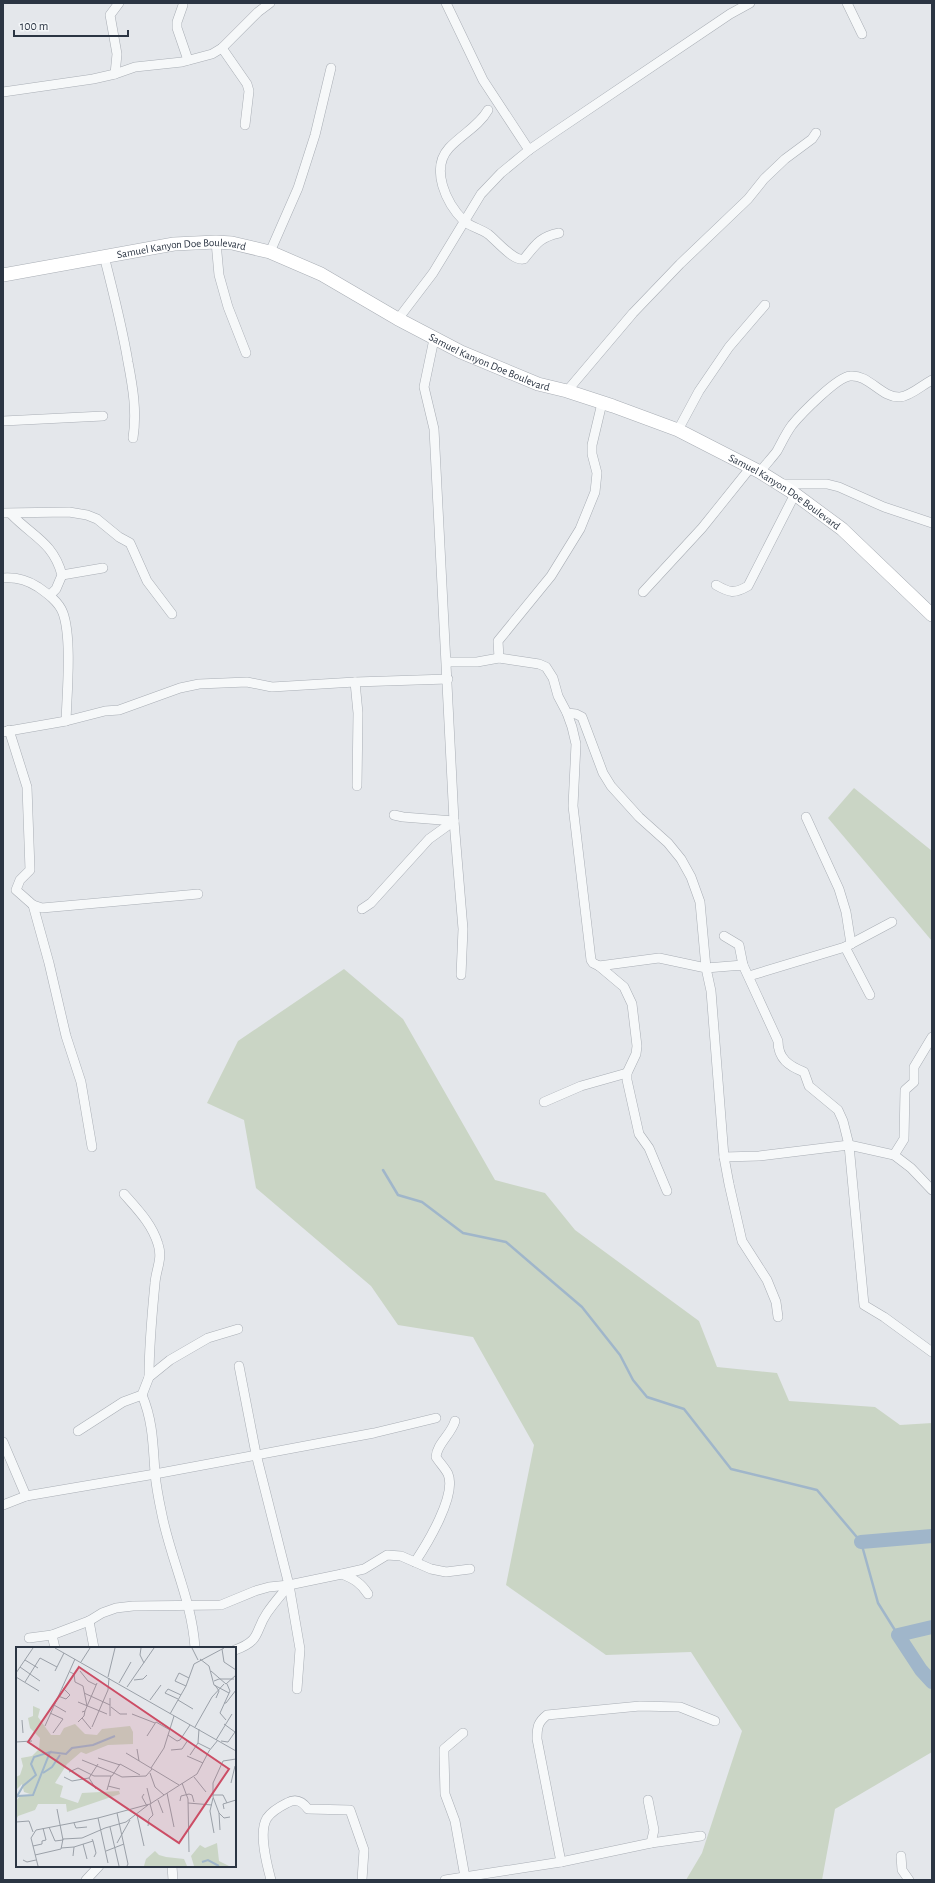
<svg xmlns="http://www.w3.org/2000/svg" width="935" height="1883" viewBox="0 0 935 1883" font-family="'Alegreya Sans',sans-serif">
  <rect width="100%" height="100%" fill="#e4e7eb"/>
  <g fill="#cad5c5">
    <polygon points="854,788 932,851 932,941 828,818"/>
    <polygon points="344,969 403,1019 495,1180 545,1193 575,1230 699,1321 717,1367 777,1373 789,1401 875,1407 900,1425 932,1423 932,1752 835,1809 822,1880 686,1880 702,1853 742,1731 691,1652 606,1655 506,1585 534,1445 473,1337 398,1325 371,1286 256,1188 244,1120 207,1103 238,1041"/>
  </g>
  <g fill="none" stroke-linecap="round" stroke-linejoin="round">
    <polyline stroke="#a0b6ca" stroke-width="2.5" points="383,1170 398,1195 422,1202 463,1233 506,1242 582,1307 620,1355 633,1380 647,1397 684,1409 731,1469 817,1490 861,1542 878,1603 898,1635"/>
    <g stroke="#a0b6ca" stroke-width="14">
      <polyline points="861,1542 932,1536"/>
      <polyline points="932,1627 898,1635 921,1670 932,1682"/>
    </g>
    <g stroke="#a9aeb5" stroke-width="10">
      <g id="street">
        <polyline points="446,3 483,80 529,150"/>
        <polyline points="847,3 862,34"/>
        <polyline points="183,5 177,22 177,28 188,60"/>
        <polyline points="222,48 247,84 249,91 245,125"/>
        <polyline points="115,74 117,54 110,15 119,3"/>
        <polyline points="3,92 93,79 115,74 135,67 182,62 212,54 222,48 258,12 270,3"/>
        <path d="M488 110C479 126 462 134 449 148 430 169 446 203 464 221 471 227 481 229 488 234 497 241 514 262 524 259 536 244 540 237 559 233"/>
        <polyline points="216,242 219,275 228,307 246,353"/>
        <polyline points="270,252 298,188 315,135 331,68"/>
        <path d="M104 256C113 291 122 326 128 362 133 388 137 412 133 438"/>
        <polyline points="398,319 433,273 481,194 501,173 529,150 555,132 730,14 750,3"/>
        <polyline points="434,339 424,387 434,429 454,821 463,929 461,975"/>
        <polyline points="567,391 633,313 680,264 748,199 764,179 785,159 812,139 816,133"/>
        <polyline points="3,421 103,416"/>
        <polyline points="678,430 699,391 729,347 765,305"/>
        <path d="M760 472C765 465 772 458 777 451 782 442 786 433 792 425 801 414 837 377 850 376 869 374 881 398 900 397 911 396 922 385 932 380"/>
        <polyline points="781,484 827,484 839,487 884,507 932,523"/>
        <polyline points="3,513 69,512 87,515 97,519 119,537 130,543 147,581 172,614"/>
        <path d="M11 514C33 537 53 542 62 575L56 589 50 595"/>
        <polyline points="62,575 103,568"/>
        <path d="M3 578C16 577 27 580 38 587 48 594 59 602 63 613 72 638 67 693 66 721"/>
        <path d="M716 585C730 593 734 594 748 586L795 494"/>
        <polyline points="643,592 702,528 751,467"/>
        <polyline points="499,658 498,641 551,576 580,529 595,492 597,473 592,454 592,445 602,403"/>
        <path d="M447 662H477L499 658 539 664 546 667 553 678 558 696 567 713 576 714 582 717 603 773 611 786 639 817 668 843 681 859 691 877 700 902 706 968 743 965 778 1041C778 1059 789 1066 804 1072L809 1086 838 1110 843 1121 849 1145 864 1305 884 1317 932 1352"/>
        <polyline points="355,682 358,713 357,786"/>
        <polyline points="567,713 572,727 576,744 573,806 591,960 593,963 599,966 659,958 706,968 711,991 724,1157 729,1184 742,1241 767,1280 776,1302 778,1317"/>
        <polyline points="9,730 27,787 30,870 20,880 16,890 33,905 42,908 198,894"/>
        <polyline points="3,732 66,721 105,711 119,710 180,688 199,684 247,682 272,687 355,682 448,679"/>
        <polyline points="394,815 403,817 454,821"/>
        <polyline points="806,817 839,889 846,912 851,944"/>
        <polyline points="33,905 49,963 66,1036 81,1082 92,1147"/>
        <polyline points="362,909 371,903 429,839 454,821"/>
        <polyline points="724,936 739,945 743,965"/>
        <polyline points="845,947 870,995"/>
        <polyline points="599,966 624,987 632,1004 637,1046 636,1054 627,1073 627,1080 639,1134 649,1148 667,1191"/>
        <polyline points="749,976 845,947 892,922"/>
        <polyline points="544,1102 581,1086 627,1073"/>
        <polyline points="894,1155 904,1139 905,1090 914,1082 914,1067 932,1037"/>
        <polyline points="724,1157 759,1156 849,1145 894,1155 911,1168 932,1190"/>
        <path d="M124 1194C138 1210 152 1224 158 1244 163 1259 156 1269 155 1283 152 1314 149 1346 149 1377"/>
        <polyline points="239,1366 256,1454 289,1585 300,1649 297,1689"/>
        <path d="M142 1395C153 1421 153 1445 155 1473 156 1486 159 1501 162 1515 171 1560 192 1601 195 1648"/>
        <polyline points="78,1431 123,1402 142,1395 149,1377 170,1360 208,1338 238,1329"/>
        <polyline points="3,1442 26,1496"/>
        <polyline points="3,1505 26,1496 155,1474 374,1433 436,1418"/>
        <path d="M415 1562C427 1544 457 1495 448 1474 445 1468 439 1462 436 1457 437 1443 451 1435 455 1421"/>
        <path d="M368 1594C361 1583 354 1579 342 1574L364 1569 387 1555 401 1556 431 1569 446 1572 470 1569"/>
        <polyline points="89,1621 94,1648"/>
        <polyline points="52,1635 55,1648"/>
        <polyline points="29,1638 52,1635 89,1621 102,1613 116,1608 133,1606 221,1605 255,1591 269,1587 289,1585 342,1574"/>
        <path d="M235 1650C262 1640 254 1632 267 1613 273 1604 281 1595 289 1585"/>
        <polyline points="463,1733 444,1749 444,1755 445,1794 455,1821 465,1877"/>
        <polyline points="648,1800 654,1830 651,1843"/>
        <polyline points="901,1856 902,1870 909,1880"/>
        <path d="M561 1862 537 1739C537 1727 538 1722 547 1715L640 1706 680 1707 715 1721"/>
        <polyline points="172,1866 173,1880"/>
        <polyline points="86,1880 99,1866"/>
        <path d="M271 1880C267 1865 258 1832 267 1818 272 1811 279 1807 287 1803 296 1798 302 1801 308 1809L350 1810 364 1850 362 1880"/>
        <polyline points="445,1880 561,1862 651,1843 701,1836"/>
      </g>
    </g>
    <g stroke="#a9aeb5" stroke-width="14">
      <g id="secondary">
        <path id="s1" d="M3 275 174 244 216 242 232 243 270 252 321 274 398 319 461 352 538 384 567 391 613 406 678 430 760 472 792 492 842 529 932 615"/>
      </g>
    </g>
    <use href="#street" stroke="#f6f8f9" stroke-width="9"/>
    <use href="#secondary" stroke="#fff" stroke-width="13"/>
  </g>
  <g text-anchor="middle" stroke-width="3.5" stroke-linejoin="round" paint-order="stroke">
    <g font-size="11" fill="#2b3543" stroke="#f3f6f8">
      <text dy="4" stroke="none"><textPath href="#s1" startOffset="181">Samuel Kanyon Doe Boulevard</textPath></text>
      <text dy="4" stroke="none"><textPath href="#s1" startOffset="517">Samuel Kanyon Doe Boulevard</textPath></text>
      <text dy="4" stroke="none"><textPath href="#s1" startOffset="841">Samuel Kanyon Doe Boulevard</textPath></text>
    </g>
  </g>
  <g transform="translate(16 1647)">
    <rect width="220" height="220" fill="#e4e7eb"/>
    <path d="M17 59 24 62 22 70 35 88H44L48 81 59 77 69 87 81 88 86 82 114 79 117 85V97L92 98 70 107 65 105 51 117 39 136 47 139 44 150 62 156 66 146 103 144 104 147 51 165 50 157H22L19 163 2 169 0 173V154L4 149 17 148 8 145 6 137 0 143V130L4 128 7 119 5 111 16 109 23 102 24 91 14 81 12 71 17 69ZM201 196 203 214 213 219H178L175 209 184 198 189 201ZM139 204 143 208 150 210 168 212 171 219H128L130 212Z" fill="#cad5c5"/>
    <path fill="none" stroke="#a0b6ca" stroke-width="2" d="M34 105 50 107 56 101 77 98 99 89M27 126 36 120 44 108M0 151 7 139 20 128 15 117 18 110 34 105 17 148 2 149M186 215 192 213 203 219"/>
    <path fill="none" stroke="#9aa0a8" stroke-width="1" d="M39 1 220 104M125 1 124 8 128 16M176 1 182 13M206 2 208 15 220 23M184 12 193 19 198 38 213 46M9 13 22 21M65 15 74 1M4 20 14 27M39 24 48 6M64 24 72 34 80 38M195 24 210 37 220 28M54 25 58 27 59 35 67 39 71 59M0 26 17 1M14 27 24 34M0 30 23 44M92 30 99 1M118 33 127 32 131 28M198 34 203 32H218M9 35 24 11 41 20M103 36 115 15M199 38 203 44 200 51M170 39 159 34 163 26 173 31M111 40 138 1M68 46 94 58M42 49 50 52 54 48 46 40M162 52 149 46 152 42 165 48M134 53 145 38M162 53 177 62M62 55 91 67M208 56H210L220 43M38 58 50 65M95 60 104 67H111M69 64 81 36M34 66 47 72 37 86M116 67 139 76M154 67 170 39 178 17 208 1M94 69V51M66 71 75 82M6 73 7 86M210 73 204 66 214 44 211 37M62 75 68 69 69 64 66 65M29 79 59 12M76 80 92 43 93 31M179 80 196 50 208 37M152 88 161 94 164 93 174 78M131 89 140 75 154 83M200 93 216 67M205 94 212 95 219 85 208 77M0 95 16 94M182 96 194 102M121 102 123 114M155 103 166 102 172 93M110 106 163 138M174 108 182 96 183 82M171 109 187 116M82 111 104 118M66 113 98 126 104 117 124 128M135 121 148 101 158 69M53 125 62 121 78 129H96L98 126 106 130 130 129 136 122M134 126 139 140 148 148M48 130 56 134 73 131 82 117M178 130 190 145M73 131 80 142M166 136 172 152 173 205M215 136 219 119M92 139 104 142M131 141 135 157M91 143 95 129M151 146 158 180M128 147 126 150 131 159M197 148H207L211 156M197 151 194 164 198 186M142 153 147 166M164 154 165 149 173 147 176 148 178 155M172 156 196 158M208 162 207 157 220 153M101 166 112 217 111 219M203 166 208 171 214 170M121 168 128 199M82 171 92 216M0 175 13 174 17 185M58 176 60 181 71 180M132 179 133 172 137 168 134 157M33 180 39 194 47 193 41 162M94 180 103 219M204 183 203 166 197 150V136L207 114 220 112M77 194 80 206 78 210M101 196 114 173M67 197 71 212M17 199 26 197V194L30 193 27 181M45 201 58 200M90 204 108 197M19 208 45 202 47 192 66 191 89 181 110 175 132 158M57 209 58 200 77 194 76 192M7 213 11 215 20 213M22 219 15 191 20 183 82 171 134 157 181 127 193 104 202 93"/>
    <path fill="#cc4d65" fill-opacity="0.15" stroke="#cc4d65" stroke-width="2" d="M63 20 213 122 163 196 12 95Z"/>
    <rect width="220" height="220" fill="none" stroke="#2b3543" stroke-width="2"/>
  </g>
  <rect width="935" height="1883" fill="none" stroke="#2b3543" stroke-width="8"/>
  <path d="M14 30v6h114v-6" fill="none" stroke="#2b3543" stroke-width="2"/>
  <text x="20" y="30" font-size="12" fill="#2b3543" stroke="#f3f6f8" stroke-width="3" paint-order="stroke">100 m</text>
</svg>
